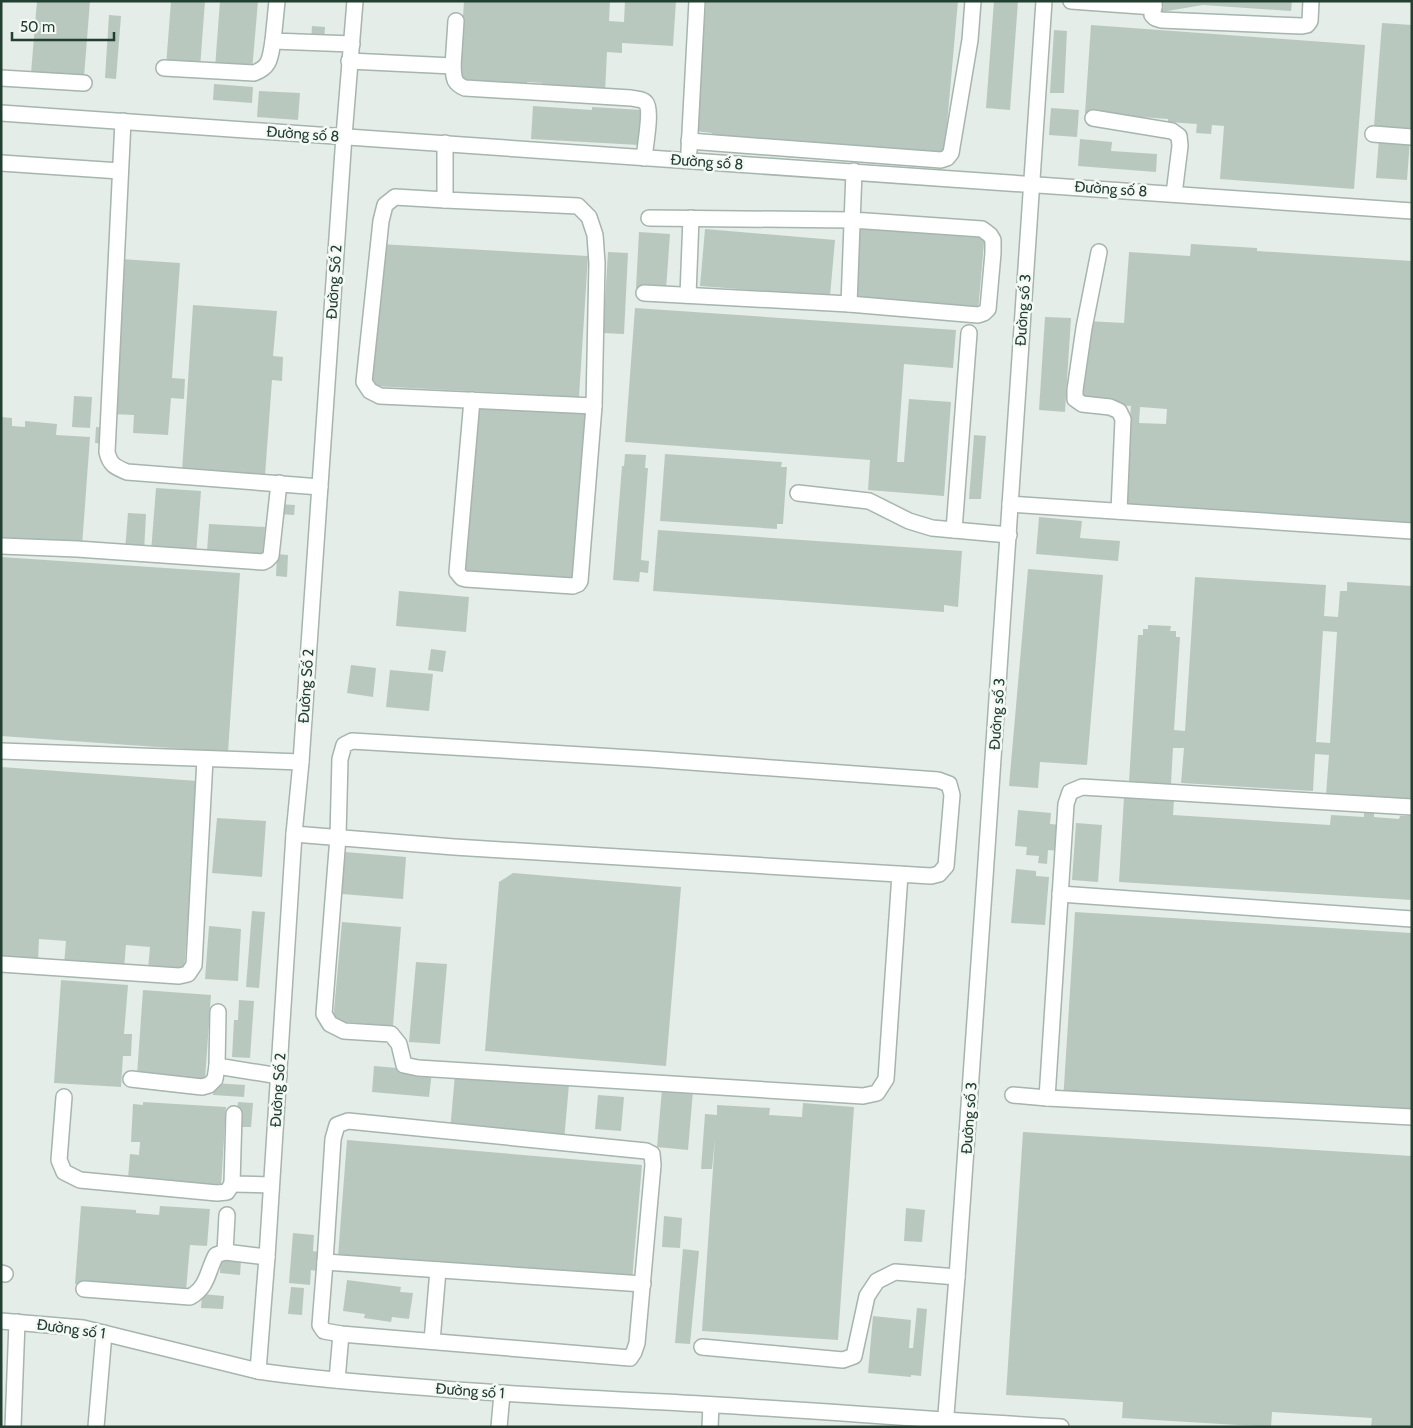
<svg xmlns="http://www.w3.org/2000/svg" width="1413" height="1428" viewBox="0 0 1413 1428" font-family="Cabin,sans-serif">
  <rect width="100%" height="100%" fill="#e4ede7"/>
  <g fill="#b9c8bf" fill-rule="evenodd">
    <polygon points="37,1 90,1 84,77 31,73"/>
    <polygon points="171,1 205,1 200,68 166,66"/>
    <polygon points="220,1 258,1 252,71 215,68"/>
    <polygon points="464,1 610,1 609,21 624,22 625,1 676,1 673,46 622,43 622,53 607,52 605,92 542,89 542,83 527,82 527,86 459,82"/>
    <polygon points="706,1 958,1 944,158 712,141 712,133 695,131"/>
    <polygon points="994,1 1018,1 1010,110 986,108"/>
    <polygon points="1162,1 1292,1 1291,11 1203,5 1161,12"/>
    <polygon points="109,15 121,16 116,79 105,78"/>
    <polygon points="1382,23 1412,25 1412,129 1374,126"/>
    <polygon points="1091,25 1365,45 1354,189 1220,179 1224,126 1212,125 1211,134 1196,133 1197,124 1168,122 1168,119 1085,113"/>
    <polygon points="312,26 325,27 324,42 311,41"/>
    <polygon points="1054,30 1067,31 1064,93 1050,93"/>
    <polygon points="214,84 253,87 252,103 213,100"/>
    <polygon points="259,91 300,93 298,120 257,117"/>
    <polygon points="533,106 592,110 592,107 642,110 639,145 531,139"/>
    <polygon points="1051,108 1079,110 1077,137 1049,135"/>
    <polygon points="1379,138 1410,140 1407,180 1376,178"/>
    <polygon points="1080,139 1112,142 1111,151 1157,154 1156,172 1078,166"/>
    <polygon points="860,222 985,232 978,312 853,302"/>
    <polygon points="705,229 835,240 830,296 700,286"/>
    <polygon points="639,232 670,234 666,290 636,288"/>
    <polygon points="380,244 588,256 579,397 372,386"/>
    <path d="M1191 244 1257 248V251L1412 261V529L1123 510 1131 406 1082 403 1087 321 1124 323 1129 252 1190 256ZM1140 407 1167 409 1166 424 1139 423Z"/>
    <polygon points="608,252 628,253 624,334 603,333"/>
    <polygon points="121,259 180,263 172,378 185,379 184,399 171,398 168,435 133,433 134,415 111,414"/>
    <polygon points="193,305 277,311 273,356 283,357 282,381 272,380 265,476 182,471"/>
    <polygon points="635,308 956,330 953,368 904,364 897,462 904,462 909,399 951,402 944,496 868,490 870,460 625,442"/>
    <polygon points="1045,317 1071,318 1065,412 1039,410"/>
    <polygon points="74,396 92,397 90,428 72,427"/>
    <polygon points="473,400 587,407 577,583 462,577"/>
    <polygon points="1,417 12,418 12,426 25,427 25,421 57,424 56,435 90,437 82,546 1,541"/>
    <polygon points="96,427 108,428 107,444 95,443"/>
    <polygon points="974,435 986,436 981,499 969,499"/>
    <polygon points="625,454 646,455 645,468 648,468 641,560 649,561 648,573 640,572 639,582 613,580 622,466 624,466"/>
    <polygon points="665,454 782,462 781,467 787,467 783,524 777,524 777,529 660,521"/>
    <polygon points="156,488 201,491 196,555 151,552"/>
    <polygon points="279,504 295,505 294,515 278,514"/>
    <polygon points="128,513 146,514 144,552 125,551"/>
    <polygon points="1039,517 1082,521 1080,538 1120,541 1118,561 1036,554"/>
    <polygon points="209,524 265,527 263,555 207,551"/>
    <polygon points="658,530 962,551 958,607 944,605 944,612 653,591"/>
    <polygon points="277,554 288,555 287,577 276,576"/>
    <polygon points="1,557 240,573 228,752 1,736"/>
    <polygon points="1028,569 1103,575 1087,765 1040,762 1038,788 1009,786"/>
    <path d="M1195 577 1326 585 1324 616 1338 617 1340 591H1347V582L1412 586V800L1326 795 1329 755 1315 754 1313 791 1181 783 1184 748H1173L1171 784 1129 782 1138 635H1143V629H1148V625L1171 626 1170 631H1176V637H1180L1174 730 1185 731ZM1323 631 1337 632 1330 743 1316 742Z"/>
    <polygon points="399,591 469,597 466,632 396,626"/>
    <polygon points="431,649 446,651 443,672 428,670"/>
    <polygon points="351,665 376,668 373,697 347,693"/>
    <polygon points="390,670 433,674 429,711 386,707"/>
    <polygon points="1,767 198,781 184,972 148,970 150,947 126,945 124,969 64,965 66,941 39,939 38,962 1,960"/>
    <polygon points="1124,797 1174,800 1173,815 1330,825 1331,815 1364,817 1364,813 1374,813 1374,817 1399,819 1400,816 1412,816 1412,900 1119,882"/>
    <polygon points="1018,810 1051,813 1050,824 1062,825 1060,851 1048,850 1047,864 1038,863 1039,856 1026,855 1027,847 1015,846"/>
    <polygon points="217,818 266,821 262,877 212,873"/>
    <polygon points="1076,823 1102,825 1098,882 1072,880"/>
    <polygon points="345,852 406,857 403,899 342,894"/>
    <polygon points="1016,869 1036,871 1036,876 1049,877 1045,925 1011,923"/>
    <polygon points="513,873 681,887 666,1066 485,1051 499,882"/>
    <polygon points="252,911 265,912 259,988 246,987"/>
    <polygon points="1075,912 1412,933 1412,1124 1063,1102"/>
    <polygon points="342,922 401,927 393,1026 333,1021"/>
    <polygon points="209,926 241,929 238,981 205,979"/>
    <polygon points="416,962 447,964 440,1044 409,1042"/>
    <polygon points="61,980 128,985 124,1034 132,1034 131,1056 123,1056 121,1087 54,1083"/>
    <polygon points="143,990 211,995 205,1079 137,1075"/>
    <polygon points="239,1000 254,1001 250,1058 232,1057 234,1020 238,1020"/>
    <polygon points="374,1066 432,1071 429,1097 372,1092"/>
    <polygon points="455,1074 569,1084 564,1141 450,1131"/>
    <polygon points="214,1083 245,1085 244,1097 213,1095"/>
    <polygon points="662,1089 693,1091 688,1150 657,1147"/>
    <polygon points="598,1095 624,1097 621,1131 595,1129"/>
    <polygon points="143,1102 226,1107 221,1188 128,1179 130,1154 139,1155 140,1142 131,1142 133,1104 143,1105"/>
    <polygon points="238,1102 253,1103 251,1127 236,1127"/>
    <polygon points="803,1103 854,1107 838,1340 702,1331 715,1139 712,1169 701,1169 705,1114 717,1115 717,1105 770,1108 769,1115 802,1117"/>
    <polygon points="1023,1132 1412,1156 1412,1427 1371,1427 1372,1418 1272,1412 1271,1427 1122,1418 1123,1402 1006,1395"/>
    <polygon points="347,1140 642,1165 632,1281 338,1256"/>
    <polygon points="81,1206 136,1210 136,1213 159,1215 160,1206 210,1209 207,1246 190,1245 186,1291 75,1284"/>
    <polygon points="906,1208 925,1210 922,1242 904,1241"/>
    <polygon points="664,1216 682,1218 680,1248 662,1247"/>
    <polygon points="293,1233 314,1235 313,1251 318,1252 316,1271 311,1270 310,1285 289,1283"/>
    <polygon points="683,1249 699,1251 690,1344 675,1343"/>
    <polygon points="221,1255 241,1261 240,1275 220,1273"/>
    <polygon points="347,1280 401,1287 400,1292 413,1293 409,1319 392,1317 391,1322 364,1318 365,1314 343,1311"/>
    <polygon points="291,1287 304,1288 302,1315 288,1314"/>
    <polygon points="202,1294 224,1296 223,1309 201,1308"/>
    <polygon points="917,1308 927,1309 921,1376 911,1375 911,1377 868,1373 873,1316 911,1320 909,1348 913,1348"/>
  </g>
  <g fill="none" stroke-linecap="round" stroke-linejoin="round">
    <g stroke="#a6b5ad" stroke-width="18">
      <g id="minor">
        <polyline points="277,1 273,41 352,44"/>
        <polyline points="1071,1 1154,7 1154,1"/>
        <polyline points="1154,7 1152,15 1155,18 1161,20 1302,26 1307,25 1310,21 1311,1"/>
        <polyline points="349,61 453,66 456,21"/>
        <path d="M453 66C454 78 453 83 465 88L631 98C636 99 643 99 646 103 652 110 645 147 644 158"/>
        <path d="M164 68 254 73C271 67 270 57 273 41"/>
        <polyline points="1,78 84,83"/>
        <polyline points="1,113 1412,211"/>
        <polyline points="1093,118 1172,131 1179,136 1180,146 1174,194"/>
        <path d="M123 121 107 452C110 465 115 467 127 472L320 487"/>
        <polyline points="1373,134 1412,137"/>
        <polyline points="689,141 941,160 947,158 951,153 970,40 973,1"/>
        <polyline points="445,143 445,200 578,206 589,217 595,235 597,263 594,406 580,581 578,584 573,586 466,579 462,578 457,572 472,400"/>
        <polyline points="689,151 697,1"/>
        <polyline points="1,163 120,171"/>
        <polyline points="445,200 395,197 385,205 381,221 364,382 370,391 380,396 594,406"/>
        <polyline points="649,218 852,220 982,229 990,235 993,240 993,253 988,309 984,313 978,315 849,304 854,171"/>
        <polyline points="1099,252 1084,328 1075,390 1075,399 1082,404 1110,407 1119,411 1123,419 1119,511"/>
        <polyline points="644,293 849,304"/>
        <polyline points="688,295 691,218"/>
        <polyline points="798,493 869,501 909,521 932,528 1009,535"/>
        <polyline points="1010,504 1412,531"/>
        <polyline points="954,530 969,333"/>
        <polyline points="1,546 77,549 263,562 267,560 271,556 279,483"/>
        <polyline points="1,751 301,762"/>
        <polyline points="294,834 454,847 931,876 939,874 946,866 952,795 949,784 938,780 649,759 352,741 344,745 340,759 338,837 324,1014 330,1024 344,1031 391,1034 399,1044 404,1065 418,1068 863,1096 877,1093 886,1079 900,874"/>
        <polyline points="1060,894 1412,919"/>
        <polyline points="1,964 179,976 188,974 194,965 205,759"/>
        <polyline points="218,1012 217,1066 279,1076"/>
        <polyline points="131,1079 202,1087 209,1085 215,1079 217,1066"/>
        <polyline points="1013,1095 1047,1098 1412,1117"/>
        <polyline points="64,1097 59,1160 64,1172 80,1180 217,1193 227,1192 232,1184"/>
        <polyline points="1047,1098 1066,804 1070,792 1082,787 1412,807"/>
        <polyline points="234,1114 232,1184 271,1185"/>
        <polygon points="348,1121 646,1151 652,1154 653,1165 637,1343 634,1352 630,1358 341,1334 324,1331 320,1325 325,1262 333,1139 337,1125"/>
        <polyline points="227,1215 225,1252 267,1257"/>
        <polyline points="325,1262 643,1284"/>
        <polyline points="1,1273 5,1274"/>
        <path d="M84 1289 190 1297C208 1287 207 1272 216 1255L225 1252"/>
        <path d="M1 1321 83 1328 258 1371C311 1379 365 1383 419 1387 501 1394 583 1398 665 1402 797 1409 929 1420 1061 1427"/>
        <polyline points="432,1341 438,1270"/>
        <polyline points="702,1347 843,1360 854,1356 867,1296 877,1281 895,1272 957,1277"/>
        <polyline points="258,1371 267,1257 294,834 301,762 344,136 355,1"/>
        <polyline points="337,1380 341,1334"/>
        <polyline points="13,1427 17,1322"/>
        <polyline points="96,1427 104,1333"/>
        <polyline points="499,1427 502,1394"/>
        <polyline points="710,1427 711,1405"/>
        <polyline points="945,1427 957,1277 985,877 1044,1"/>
      </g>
    </g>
    <use href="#minor" stroke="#fff" stroke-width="15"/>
  </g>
  <g text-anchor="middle" stroke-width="5" stroke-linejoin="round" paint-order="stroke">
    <g font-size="15" fill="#233f31" stroke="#f4f9f6">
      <text transform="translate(303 134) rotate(4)" y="5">Đường số 8</text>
      <text transform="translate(707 162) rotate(4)" y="5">Đường số 8</text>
      <text transform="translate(1111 189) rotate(4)" y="5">Đường số 8</text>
      <text transform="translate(334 282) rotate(-86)" y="5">Đường Số 2</text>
      <text transform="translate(1023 310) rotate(-86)" y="5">Đường số 3</text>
      <text transform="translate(306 686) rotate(-86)" y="5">Đường Số 2</text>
      <text transform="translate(997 714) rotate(-86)" y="5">Đường số 3</text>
      <text transform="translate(278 1090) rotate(-86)" y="5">Đường Số 2</text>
      <text transform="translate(969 1118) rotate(-86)" y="5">Đường số 3</text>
      <text transform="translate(71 1329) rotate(8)" y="5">Đường số 1</text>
      <text transform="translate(470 1391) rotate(4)" y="5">Đường số 1</text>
    </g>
  </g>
  <rect width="1413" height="1428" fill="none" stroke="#233f31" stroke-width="5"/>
  <path d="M12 32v8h102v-8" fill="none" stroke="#233f31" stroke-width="2.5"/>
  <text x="20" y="32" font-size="15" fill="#233f31" stroke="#f4f9f6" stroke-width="4" paint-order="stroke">50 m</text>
</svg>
